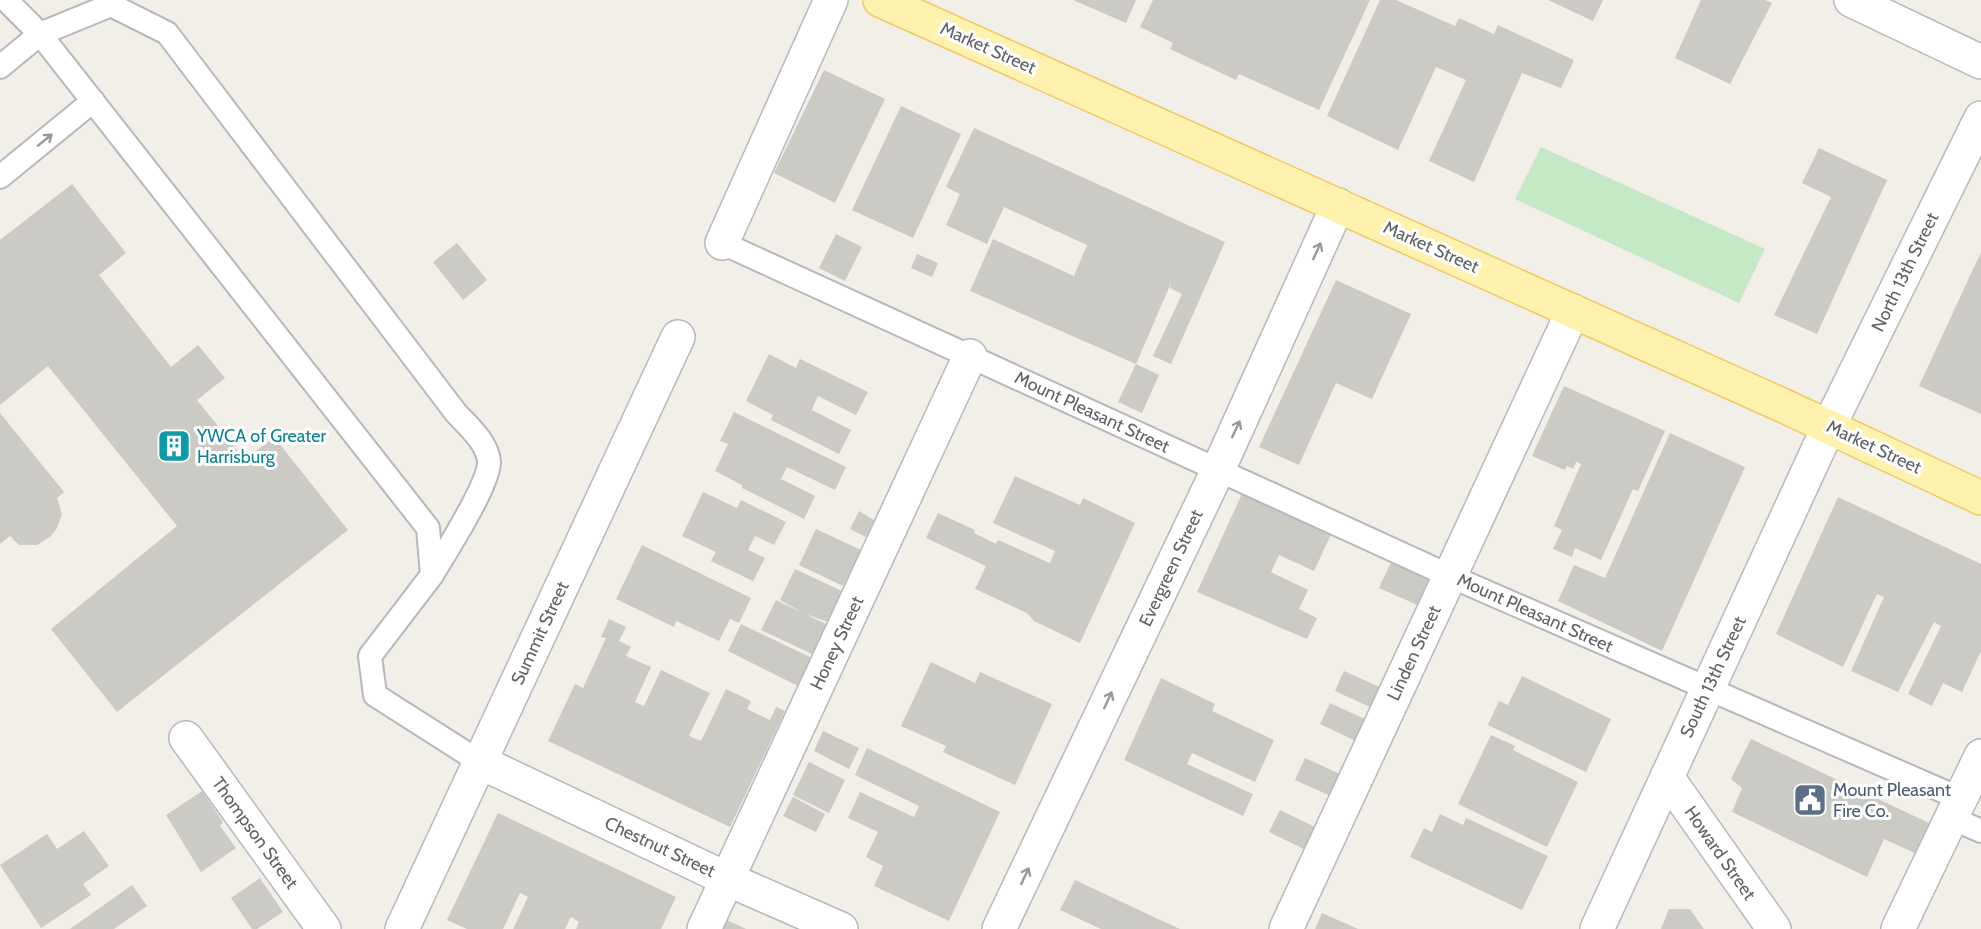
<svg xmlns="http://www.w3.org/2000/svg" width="1981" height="929" viewBox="0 0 1981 929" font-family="Cabin,sans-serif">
  <rect width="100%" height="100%" fill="#f1efe8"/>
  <polygon fill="#c5e8c5" points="1541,147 1765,249 1739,303 1515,199"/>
  <g fill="#cccac5">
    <polygon points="1073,0 1136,0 1126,23"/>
    <polygon points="1153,0 1370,0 1319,110 1239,74 1236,80 1170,49 1173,43 1140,27"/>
    <polygon points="1380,0 1396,0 1455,26 1459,18 1494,34 1498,25 1574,60 1561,88 1522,73 1474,182 1429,161 1466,80 1436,67 1398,150 1327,116"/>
    <polygon points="1548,0 1603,0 1593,21"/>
    <polygon points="1701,0 1765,0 1772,3 1730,84 1675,58"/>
    <polygon points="824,70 885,99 835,203 774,173"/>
    <polygon points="901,106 961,134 913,238 852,210"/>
    <polygon points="974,128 1225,242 1171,364 1153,356 1182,294 1170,288 1171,283 1136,364 970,291 993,239 1074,276 1087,245 1004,207 987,244 946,225 960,194 946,187"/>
    <polygon points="1819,148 1887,180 1817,334 1774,315 1831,197 1802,183"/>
    <polygon points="72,184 126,253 99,275 171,367 198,345 225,378 197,400 245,460 274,437 348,530 117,712 51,629 177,526 48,366 0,405 0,240"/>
    <polygon points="836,234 862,247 845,281 819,268"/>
    <polygon points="457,243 487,280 463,300 433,262"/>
    <polygon points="1981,252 1981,414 1919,386"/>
    <polygon points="917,254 938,263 932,277 911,268"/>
    <polygon points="1336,280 1411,314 1372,399 1336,383 1299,465 1259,447"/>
    <polygon points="769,354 796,368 800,359 868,392 856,415 818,396 814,404 812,410 851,430 839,454 771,420 773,415 746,401"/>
    <polygon points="1136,364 1159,375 1142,413 1118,402"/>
    <polygon points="1564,386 1665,431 1638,491 1633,489 1601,560 1575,548 1572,557 1553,549 1562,530 1554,526 1581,464 1576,462 1573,469 1567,466 1565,470 1532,456"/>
    <polygon points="734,412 846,467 835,490 787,467 781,479 815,496 804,519 742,488 742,485 715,471 728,444 720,441"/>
    <polygon points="0,413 64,492 57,498 62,514 57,528 50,537 37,545 19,545 10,536 0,544"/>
    <polygon points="1670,433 1745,467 1662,651 1558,601 1574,565 1605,578"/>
    <polygon points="1015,476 1080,505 1083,498 1135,523 1080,643 1034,621 1027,613 975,589 986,566 926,538 938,513 975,530 974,533 996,544 998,540 1050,563 1055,551 993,523"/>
    <polygon points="1246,485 1335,526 1314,571 1279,555 1271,572 1308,590 1299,609 1317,618 1307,639 1197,592"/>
    <polygon points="703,492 737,508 741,500 786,522 774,545 755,536 748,550 765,558 753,581 711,561 716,552 682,536"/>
    <polygon points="1838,497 1981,564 1981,651 1962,692 1943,683 1932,706 1908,694 1941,626 1934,622 1898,692 1851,671 1884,597 1877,594 1843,667 1776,634"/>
    <polygon points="859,511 874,520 866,537 850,529"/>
    <polygon points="816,529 861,550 843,586 799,565"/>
    <polygon points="642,545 751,598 739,623 730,619 719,641 676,621 674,627 616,599"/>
    <polygon points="1393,558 1436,578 1422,607 1379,588"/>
    <polygon points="795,569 842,591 828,622 805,614 828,625 814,655 761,630 776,600 803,613 780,600"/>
    <polygon points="609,619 626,627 619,641 631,647 626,656 651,667 635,702 644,706 661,670 710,693 689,736 701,741 726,689 751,701 747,709 770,720 776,707 785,711 730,827 548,741 575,684 583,688 606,638 601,637"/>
    <polygon points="741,624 812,658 798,686 728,651"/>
    <polygon points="931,662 975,683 980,672 1052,704 1015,785 947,754 943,752 946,746 901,726"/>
    <polygon points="1344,671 1382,688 1372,708 1335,691"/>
    <polygon points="1522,676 1611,719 1586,772 1488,725 1499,701 1508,705"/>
    <polygon points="1161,678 1215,704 1212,711 1274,740 1255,782 1192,753 1187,764 1253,794 1243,816 1124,760"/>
    <polygon points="1330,703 1367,720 1356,741 1320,724"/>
    <polygon points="823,731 859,748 849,769 814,751"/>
    <polygon points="1491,735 1515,746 1513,750 1578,782 1547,847 1458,804"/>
    <polygon points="1751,739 1929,823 1915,853 1884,839 1867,877 1732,812 1742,788 1731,779"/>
    <polygon points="867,748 1000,812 949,921 874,886 883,866 866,857 878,832 848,818 860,792 914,817 919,806 855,775"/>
    <polygon points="1305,758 1342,775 1333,797 1295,780"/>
    <polygon points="809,762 845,780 829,813 793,795"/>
    <polygon points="202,791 223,822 220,826 236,848 201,872 166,815"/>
    <polygon points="793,797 825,814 816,832 783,816"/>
    <polygon points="1280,810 1315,827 1304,849 1269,832"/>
    <polygon points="498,813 676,897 661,929 576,929 579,922 571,917 565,929 513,929 528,897 520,893 503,929 467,929 447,920"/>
    <polygon points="1440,814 1463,825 1466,818 1548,856 1522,910 1410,857 1424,828 1432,832"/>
    <polygon points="84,831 109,866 83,884 91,895 41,928 0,865 47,834 57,849"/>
    <polygon points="260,878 283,912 257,929 252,929 231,898"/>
    <polygon points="1075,880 1156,918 1180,929 1101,929 1060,910"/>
    <polygon points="132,885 147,906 114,929 70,929"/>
    <polygon points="1669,909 1690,909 1704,929 1661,929"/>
    <polygon points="1322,913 1358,929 1315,929"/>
    <polygon points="713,914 740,926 746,929 706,929"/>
  </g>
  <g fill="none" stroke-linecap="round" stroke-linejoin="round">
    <g stroke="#b5b8bc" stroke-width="26">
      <g id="service">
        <path d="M6 0 40 34 111 5 167 33 456 413C468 426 488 443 489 462 489 485 445 553 432 575"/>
        <polyline points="0,67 40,34 428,528 432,575 370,656 375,695 480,762"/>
        <polyline points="0,177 93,101"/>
        <polyline points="722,243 1450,576 1961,799"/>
        <polyline points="1951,818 1981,831"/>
      </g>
    </g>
    <g stroke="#b5b8bc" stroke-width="36">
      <g id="minor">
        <polyline points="1851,0 1981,62"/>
        <polyline points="722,243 831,0"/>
        <polyline points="186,738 324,929"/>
        <polyline points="480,762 727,879 841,929"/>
        <polyline points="1667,777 1774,929"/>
        <polyline points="402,929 678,337"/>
        <polyline points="704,929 970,356"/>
        <polyline points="999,929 1218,470 1338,205"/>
        <polyline points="1286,929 1573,311"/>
        <polyline points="1898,929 1981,756"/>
      </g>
    </g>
    <g stroke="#b6babf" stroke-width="36">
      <polyline id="secondary" points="1597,929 1829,426 1981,118"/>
    </g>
    <g stroke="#f2c960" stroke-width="36">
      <polyline id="primary" points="880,0 1784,406 1981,498"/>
    </g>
    <use href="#service" stroke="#fff" stroke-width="22"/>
    <use href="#minor" stroke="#fff" stroke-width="33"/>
    <use href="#secondary" stroke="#fff" stroke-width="33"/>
    <use href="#primary" stroke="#fff2af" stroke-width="33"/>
  </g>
  <defs><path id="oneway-shaft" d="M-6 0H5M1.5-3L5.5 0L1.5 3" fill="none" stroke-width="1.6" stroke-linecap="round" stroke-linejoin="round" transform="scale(1.5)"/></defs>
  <g stroke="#979a9d">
    <use href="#oneway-shaft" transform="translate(45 140) rotate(-39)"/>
    <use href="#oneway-shaft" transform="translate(1317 251) rotate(-65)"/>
    <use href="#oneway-shaft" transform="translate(1236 429) rotate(-65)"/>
    <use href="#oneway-shaft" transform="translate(1108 700) rotate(-65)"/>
    <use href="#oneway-shaft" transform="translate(1025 876) rotate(-65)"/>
  </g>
  <defs>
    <g id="building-square" transform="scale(1.725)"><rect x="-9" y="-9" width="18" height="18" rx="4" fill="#0f9aa8" stroke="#fff"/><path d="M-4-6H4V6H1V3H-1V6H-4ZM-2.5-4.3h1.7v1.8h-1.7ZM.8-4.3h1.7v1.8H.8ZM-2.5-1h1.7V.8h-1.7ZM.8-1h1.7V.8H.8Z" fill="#fff"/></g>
    <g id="civic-square" transform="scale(1.725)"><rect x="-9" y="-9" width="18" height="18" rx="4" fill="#5c6f8a" stroke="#fff"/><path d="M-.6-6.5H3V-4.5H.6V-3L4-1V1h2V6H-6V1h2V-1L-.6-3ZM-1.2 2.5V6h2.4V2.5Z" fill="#fff"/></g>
  </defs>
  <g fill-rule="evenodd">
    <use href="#building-square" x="174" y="446"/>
    <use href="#civic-square" x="1810" y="800"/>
  </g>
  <g text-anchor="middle" stroke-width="6" stroke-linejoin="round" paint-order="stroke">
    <g font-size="18" fill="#5f6368" stroke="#fff">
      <text transform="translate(988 48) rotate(24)" y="6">Market Street</text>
      <text transform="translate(1431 247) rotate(24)" y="6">Market Street</text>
      <text transform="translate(1905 272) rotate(-64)" y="6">North 13th Street</text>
      <text transform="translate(1092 412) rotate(25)" y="6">Mount Pleasant Street</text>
      <text transform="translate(1874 447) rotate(25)" y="6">Market Street</text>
      <text transform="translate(1171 568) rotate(-65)" y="6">Evergreen Street</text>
      <text transform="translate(1535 613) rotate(24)" y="6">Mount Pleasant Street</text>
      <text transform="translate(540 633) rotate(-65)" y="6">Summit Street</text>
      <text transform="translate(837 643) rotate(-65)" y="6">Honey Street</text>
      <text transform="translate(1414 653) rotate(-65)" y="6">Linden Street</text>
      <text transform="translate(1713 677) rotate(-65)" y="6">South 13th Street</text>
      <text transform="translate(255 833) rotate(54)" y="6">Thompson Street</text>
      <text transform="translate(660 847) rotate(25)" y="6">Chestnut Street</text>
      <text transform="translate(1720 853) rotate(55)" y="6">Howard Street</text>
    </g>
    <g font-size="18" fill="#0d838f" stroke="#fff" text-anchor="start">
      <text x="197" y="442">YWCA of Greater<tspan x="197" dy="21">Harrisburg</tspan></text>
    </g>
    <g font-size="18" fill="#4e5e75" stroke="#fff" text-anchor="start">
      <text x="1833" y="796">Mount Pleasant<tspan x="1833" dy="21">Fire Co.</tspan></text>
    </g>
  </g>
</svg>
